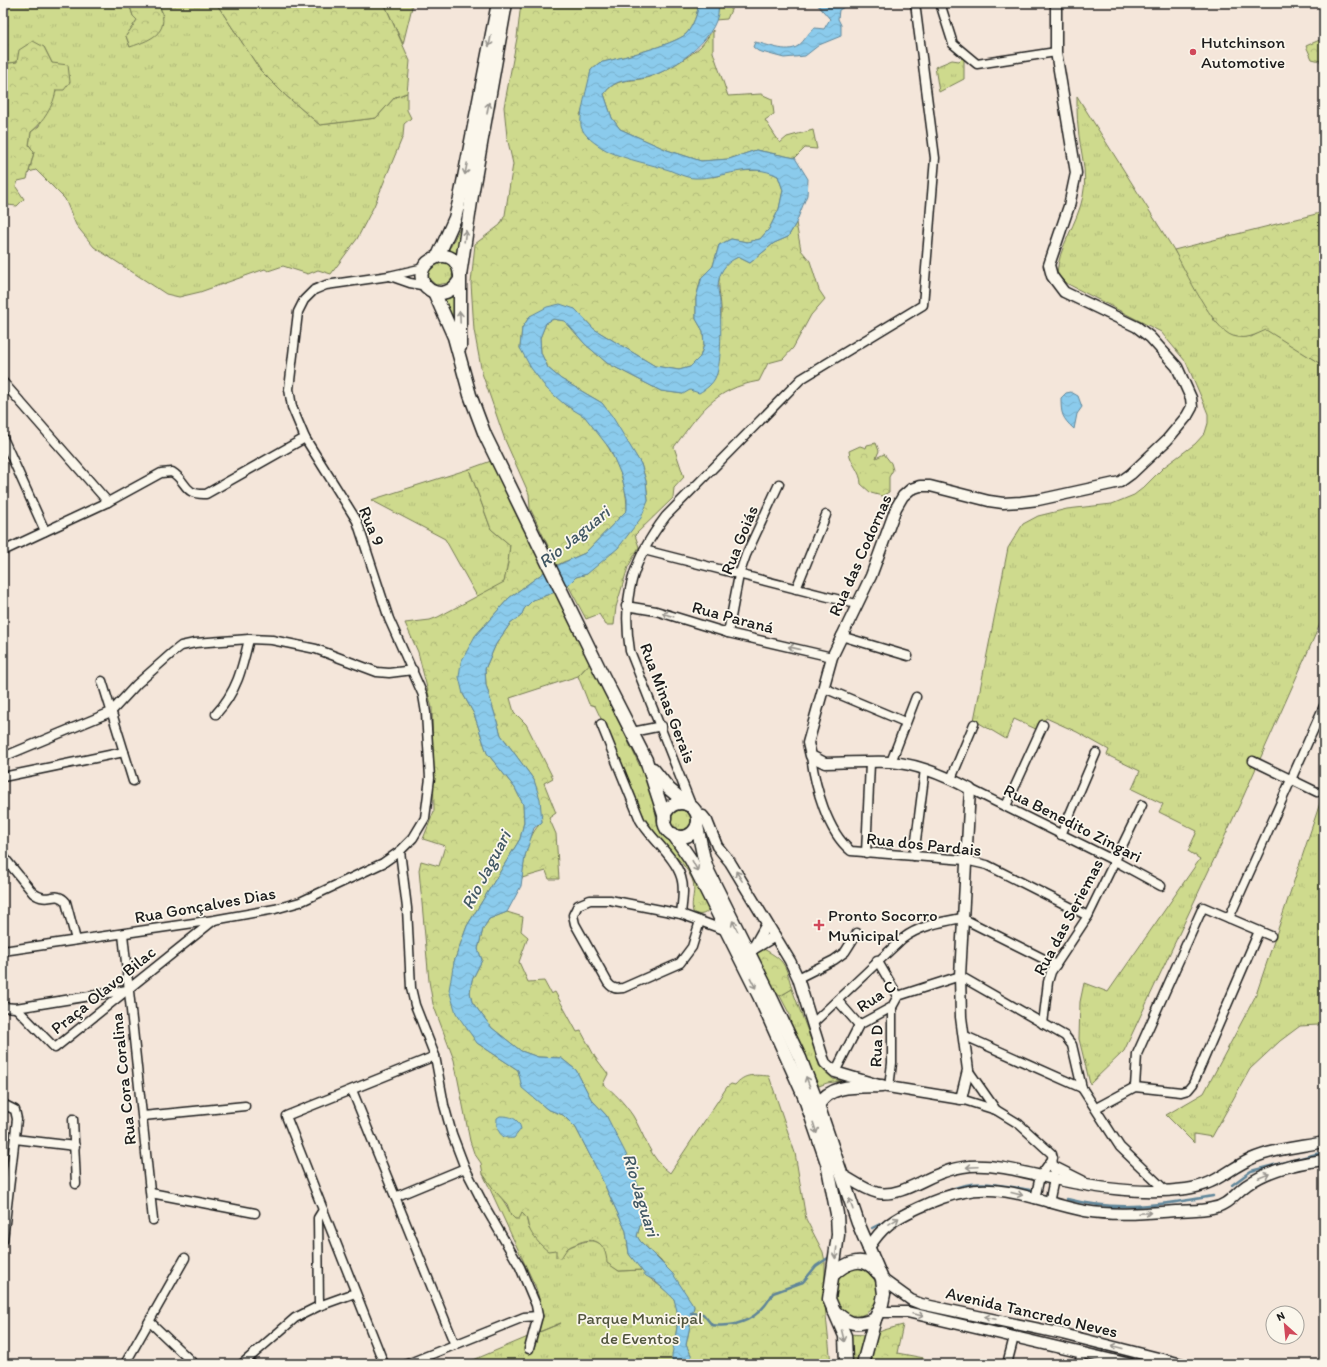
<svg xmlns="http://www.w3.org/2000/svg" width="1327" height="1367" viewBox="0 0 1327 1367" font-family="Itim,sans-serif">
  <defs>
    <pattern id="grass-tufts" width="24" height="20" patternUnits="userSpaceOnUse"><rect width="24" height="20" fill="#ceda8d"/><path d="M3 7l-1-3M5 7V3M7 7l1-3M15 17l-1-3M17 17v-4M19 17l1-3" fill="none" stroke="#b0ba79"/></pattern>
    <pattern id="forest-crowns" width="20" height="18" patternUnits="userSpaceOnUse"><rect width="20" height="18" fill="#ceda8d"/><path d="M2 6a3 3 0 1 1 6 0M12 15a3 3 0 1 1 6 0" fill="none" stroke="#b0ba79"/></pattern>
    <pattern id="water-waves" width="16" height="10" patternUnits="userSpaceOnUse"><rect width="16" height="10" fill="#8bcbec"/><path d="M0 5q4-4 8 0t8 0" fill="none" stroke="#77aeca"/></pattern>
  </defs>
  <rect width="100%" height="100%" fill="#f4e6da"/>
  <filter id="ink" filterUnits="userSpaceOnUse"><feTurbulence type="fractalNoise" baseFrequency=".025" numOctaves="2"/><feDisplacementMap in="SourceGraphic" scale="8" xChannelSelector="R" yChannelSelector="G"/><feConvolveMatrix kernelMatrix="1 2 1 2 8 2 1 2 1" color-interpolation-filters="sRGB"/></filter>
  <g filter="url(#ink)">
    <g fill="url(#grass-tufts)" stroke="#757b54">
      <polygon points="3,3 129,3 133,16 137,20 126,36 130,47 163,14 158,3 216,3 261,71 284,94 320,125 376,118 395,97 407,93 407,110 411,118 404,124 403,136 374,206 357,239 331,274 318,270 308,274 283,266 268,271 265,269 200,292 179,297 166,294 94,247 76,225 65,199 36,170 29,172 34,152 29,145 31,132 39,126 52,63 44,47 17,62 3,64 3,14 6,12"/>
      <polygon points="384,3 413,3 403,44"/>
      <polygon points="964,56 964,79 939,92 935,67 952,60 959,61"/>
      <path d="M1077 96 1174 250 1215 322 1251 337 1266 329 1324 366V622H1321L1240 804 1124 1051 1090 1084 1079 1039 1080 1002 1084 983 1108 992 1200 859 1188 851 1197 831 1159 812 1163 804 1132 789 1140 771 1107 755 1109 750 1077 732 1046 718 1038 730 1014 719 1006 739 974 720 1008 548 1023 524 1038 516 1067 509 1112 504 1134 495 1143 488 1164 467 1195 444 1205 433 1208 423V414L1202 399 1186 362 1161 332 1066 283 1057 274C1058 247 1078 223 1083 196 1088 172 1080 151 1078 127 1077 117 1077 107 1077 96Z"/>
      <polygon points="463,221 458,261 445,254 451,246"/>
      <path d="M447 260C453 269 457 274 448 283L436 285 429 279 428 267Z"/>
      <polygon points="453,289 457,330 440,296"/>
      <polygon points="469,469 491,529 510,545 508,563 504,583 478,598 445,539 371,500"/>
      <path d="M591 662 651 790 658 826 663 835 688 859 710 906C708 914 700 917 693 912 690 901 697 890 692 879 682 856 657 844 646 822 637 805 631 785 624 768 615 747 605 727 595 706L589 704 578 676Z"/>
      <polygon points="1324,791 1324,1021 1318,1025 1300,1026 1280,1041 1250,1069 1212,1137 1194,1134 1194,1143 1166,1115 1204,1093 1256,995"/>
      <circle cx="681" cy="820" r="10"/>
      <polygon points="792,989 822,1069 833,1079 841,1081 827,1083 819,1086 790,1027 790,1015 780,996"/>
      <path d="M483 1174C492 1188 505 1199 511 1215L522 1213 526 1217 529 1229 568 1248C588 1238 605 1235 608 1263L619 1271 642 1270C649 1280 668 1290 674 1299 683 1314 672 1347 672 1364H464L561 1323 539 1332C542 1316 541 1303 536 1288Z"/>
      <path d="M855 1267C885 1273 886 1312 855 1317 850 1315 845 1314 841 1310 833 1301 832 1282 841 1274 844 1271 851 1269 855 1267Z"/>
      <polygon points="848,1334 866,1335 857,1364 843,1364"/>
    </g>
    <g fill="url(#forest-crowns)" stroke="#757b54">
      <path d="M129 3H158C172 31 154 39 130 47L126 36 137 20 133 16Z"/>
      <polygon points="216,3 384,3 410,61 407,93 395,97 376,118 320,125 284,94 261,71"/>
      <path d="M521 3H698C699 12 692 28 686 34 674 45 616 59 599 63L591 70 585 103 580 115 713 177 734 171 766 170 778 176 783 190 779 209 769 229 760 239 747 242 731 239 719 245 713 266 701 278 696 298V319L703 331 704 345 700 357 690 367 679 370 655 366 594 329 575 309 530 316 522 328 520 348C534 366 547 386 563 403 569 409 580 411 586 418 609 442 627 476 627 510L585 553 557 565 530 508 529 494 505 440 482 373 474 330 471 283 475 244 500 225 505 215 513 164 507 137 504 107 517 38Z"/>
      <polygon points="718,3 734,3 727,19 715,20"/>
      <path d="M713 30V52L728 96 761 94 772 99 774 114 765 120 780 143 787 137 813 130 817 149 805 148 795 158 756 150 729 159 701 161 667 150 620 129 612 118 604 94C617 76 630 83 649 77 663 73 689 57 700 47 705 42 709 35 713 30Z"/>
      <polygon points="1324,38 1324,62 1312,59 1306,46"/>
      <path d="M33 41 44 47 52 63 68 65 70 82 64 90H56C54 105 43 123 31 132L29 145 34 152 27 179 18 181 16 187 24 199 17 206 7 205 3 212V64L17 62 19 50Z"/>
      <path d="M1324 212V366L1266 330C1255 335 1246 340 1233 336 1213 330 1185 270 1174 250Z"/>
      <path d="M796 223 801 250 810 261 819 290 825 299 811 315 793 348 783 359 768 363 759 381C713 389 700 413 674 447L684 477 674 488 673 498 635 535 639 547 628 567 616 607 614 625H606L599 614 586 619 568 585 576 577 587 574 648 501 646 481 641 464 602 403 561 379 548 368 541 353 540 338 546 323 553 319 565 321 585 344 607 363 661 391 683 394C692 377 701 359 710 342 713 336 718 329 720 322 726 297 705 271 738 257L750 263 774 243 788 237Z"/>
      <path d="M876 443 879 451 876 458 884 454 891 463 893 470 889 477V492L882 496 871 493 861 484C861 471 850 464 849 451L860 446 866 448 867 445Z"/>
      <path d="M491 461 547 570 509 598 475 636 463 694 474 714 487 753 515 788 523 804 524 822 520 839 467 926 454 962 477 1043 518 1070 523 1088 547 1109 563 1115 576 1128 599 1173 626 1231 629 1254 642 1270 619 1271 607 1263C606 1243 595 1235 576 1244 574 1245 570 1246 568 1248 565 1251 563 1255 561 1258L556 1257V1250L548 1251C541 1246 532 1236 529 1228 527 1222 528 1218 522 1213L519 1219H515L511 1215 507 1204 495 1191 483 1174 481 1163 474 1153 470 1141 454 1060 433 1004 429 981 419 870 421 861 439 866 445 846 423 839 434 811 432 708 418 652 405 623 430 620 438 617 504 582 508 563 510 545 491 529 469 469Z"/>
      <path d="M558 591 591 662 578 676 510 698 514 712 526 724 553 778 544 783 556 813 549 818 556 834 559 879H549L546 871 522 878C524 859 527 835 542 822L534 780 501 735 486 685 485 669 496 644 510 624 521 616 524 609 533 600Z"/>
      <path d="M507 912 523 917 521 931 528 937 519 962 528 982 544 981 551 994 555 992 577 1032 581 1031 595 1057 608 1074 603 1084C615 1093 625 1104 633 1116 645 1136 650 1159 670 1173L727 1087 731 1084 735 1085C745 1073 754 1075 769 1076L795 1153 806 1219 823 1252 825 1262V1306L831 1364H692L691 1355 686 1345 694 1306 661 1261 640 1241 637 1236 641 1222 638 1200 639 1188 606 1115 591 1099 576 1070 561 1058 538 1057 521 1051 492 1028 472 1002 470 992 472 980 482 960 478 949 483 929 489 919Z"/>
      <path d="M760 947C784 960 785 962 792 989L780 996 773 991 753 951Z"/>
      <polygon points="903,1325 897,1353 924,1358 923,1364 866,1364 875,1334 884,1330"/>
    </g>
    <g fill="url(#water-waves)" stroke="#5f8599">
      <path d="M698 3H718C724 34 675 70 648 77 630 82 617 76 604 94L612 118 620 129 667 150 701 161 729 159 756 150 795 158 808 179 807 195 796 223 788 237 774 243 750 263 738 257C725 263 718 273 718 288 718 293 720 298 720 303 721 319 722 363 716 376 713 384 706 389 699 393L690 390 683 394 661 391 607 363 585 344 565 321 553 319 546 323 540 338 541 353 548 368 561 379 602 403 612 416 641 464 646 481 648 501 641 518 618 548 587 574 576 577 568 585 558 591 533 600 524 609 521 616 510 624 496 644 485 669 486 685 501 735 534 780 540 799 542 822 534 828 525 856 521 886 507 912 489 919 483 929 478 949 482 960 472 980 470 992 472 1002 492 1028 521 1051 538 1057 561 1058 576 1070 591 1099 606 1115 626 1154 639 1188 638 1200 641 1222 637 1236 640 1241 673 1274 694 1306 686 1345 691 1355 692 1364H672V1355L677 1327V1311L674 1299 654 1280 646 1276 629 1254 626 1231 599 1173 576 1128 563 1115 547 1109 522 1088 518 1070 477 1043 456 1013 449 990 454 962 467 926 520 839 524 822 523 804 515 788 487 753 474 714 463 694 459 677 461 662 475 636 509 598 547 570 585 553 627 510V499L622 477 610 449 585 417 564 404 547 389 531 368 520 348 522 328 530 316 547 307 560 304 575 309 594 329 655 366 679 370 690 367 700 357 704 345 703 331 696 319V298L702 277 713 266 719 245 731 239 747 242 760 239 769 229 779 209 783 190 778 176C749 161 724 179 695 178 686 178 677 173 669 170 650 164 628 160 610 152 600 147 587 139 582 129 577 120 589 82 591 70L599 63C616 59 674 45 686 34 692 28 699 12 698 3Z"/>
      <path d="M816 3H855V7L846 6 839 10 838 19 841 25V36L819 45 805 56 784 58 758 51 753 47 755 42C767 44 787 54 798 46 805 41 808 32 815 28L824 29 830 19Z"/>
      <path d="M1071 392 1078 396 1082 407 1077 414 1074 429C1062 418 1061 414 1061 398L1066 393Z"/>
      <path d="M500 1116C510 1116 519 1118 521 1129L514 1138C501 1140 496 1131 497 1118Z"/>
    </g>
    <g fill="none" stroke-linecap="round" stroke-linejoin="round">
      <g stroke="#5f8599" stroke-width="2.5">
        <polyline points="1232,1185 1251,1171 1324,1152"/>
        <path d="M948 1191C974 1177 1004 1186 1031 1190"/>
        <path d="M1067 1199C1117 1212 1162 1205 1213 1196"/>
        <polyline points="872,1228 886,1221"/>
        <path d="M691 1313 703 1314 712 1325C739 1328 760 1318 773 1293L803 1282 816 1266 831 1256"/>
      </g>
      <g stroke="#1c1c1c" stroke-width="11">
        <g id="minor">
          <polyline points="940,3 953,44 977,64 1056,52"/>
          <polyline points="390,276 410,283 427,286"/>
          <polyline points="3,382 108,502"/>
          <polyline points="3,438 45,531"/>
          <polyline points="644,550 856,604"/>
          <path d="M3 551 108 502 161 473 172 472C188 482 183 495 206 494L305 438"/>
          <polyline points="796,589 826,515"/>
          <polyline points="626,606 656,611 728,633 832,657"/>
          <polyline points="728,633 739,575 746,555 779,484"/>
          <polyline points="841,636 908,656"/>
          <polyline points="102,681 133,781"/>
          <polyline points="824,688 905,722"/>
          <path d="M216 714C237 691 242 669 249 639"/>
          <path d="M601 724 640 820C651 839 675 857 681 877 685 889 682 902 681 914"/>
          <polyline points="632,732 662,726"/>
          <path d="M811 756C815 786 827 832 851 851L965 860 987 865 1088 916"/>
          <polyline points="3,757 111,712 137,684 172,653 181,646 195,643 249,639 272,640 316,649 377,672 389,673 413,670"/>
          <polyline points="1253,761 1317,792"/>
          <polyline points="891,762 916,697"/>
          <polyline points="3,777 124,752"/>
          <polyline points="951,779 974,724"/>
          <polyline points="970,789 1115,861 1161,886"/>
          <polyline points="1006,806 1043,725"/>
          <path d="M692 807 630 651C621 597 633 559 666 516L801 379 923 305 935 158 915 3"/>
          <polyline points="1061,835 1096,753"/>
          <polyline points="400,851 407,908 411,988 415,1005 435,1056 444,1105 452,1134 465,1168 484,1205 520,1267 536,1305 538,1316 529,1349"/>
          <polyline points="866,853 870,763"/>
          <path d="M3 856 33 893C49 905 55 889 66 902L76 940"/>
          <polyline points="914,856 925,769"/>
          <polyline points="1229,918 1324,706"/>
          <path d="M700 921 692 947 680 963 623 988C616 989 613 989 608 983L575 924 573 915 578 905 590 900H610L681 914 727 931"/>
          <polyline points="123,934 153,1220"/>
          <polyline points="3,951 214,920 275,909 300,902 383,863 400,851 413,838 425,818 430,778 426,713 423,695 389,619 357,521 305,438 292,407 289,389 298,312 304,300 314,290 326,285 389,276 424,268"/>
          <polyline points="877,960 898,996"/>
          <polyline points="798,978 834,960 845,952 857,933"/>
          <polyline points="838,1001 859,1025"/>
          <polyline points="3,1007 16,1008 127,990"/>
          <polyline points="16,1008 55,1048 213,921"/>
          <path d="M812 1024 902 939C919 926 940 922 962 918L1056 965"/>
          <polyline points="1043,1024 1048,982 1051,972 1088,916 1142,805"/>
          <polyline points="963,1035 1082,1088"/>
          <polyline points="968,1070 996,1110 1019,1124 1052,1154 1054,1179 1049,1203"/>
          <polyline points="835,1072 859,1025 892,1007 898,996 960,976 1065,1036 1072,1045 1082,1088 1120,1147 1166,1191"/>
          <polyline points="889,1087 892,1063 892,1007"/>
          <polyline points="1135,1087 1137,1054 1203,907 1271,936"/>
          <polyline points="352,1090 455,1345"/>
          <polyline points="961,1099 996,1110"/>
          <polyline points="3,1104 15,1110 17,1119 3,1240"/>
          <polyline points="1096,1108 1135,1087 1181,1092 1188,1090 1193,1084 1259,931"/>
          <polyline points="143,1116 245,1106"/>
          <polyline points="73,1119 76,1184"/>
          <polyline points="15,1139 75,1146"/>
          <polyline points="151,1193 255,1213"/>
          <polyline points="395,1197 465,1168"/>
          <polyline points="1035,1199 1040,1176 1053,1158"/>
          <polyline points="319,1306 318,1218 323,1210"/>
          <polyline points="150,1322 194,1364"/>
          <polyline points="125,1364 185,1258"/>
          <polyline points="242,1364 295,1318 319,1306 355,1293"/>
          <polyline points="384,1364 286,1116 435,1056"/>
          <polyline points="407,1364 524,1317 538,1316"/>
          <polyline points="1007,1364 1014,1337"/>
          <polyline points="1079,1364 1082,1353"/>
        </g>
      </g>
      <g stroke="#1c1c1c" stroke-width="13">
        <g id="tertiary">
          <path d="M697 815 703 816 707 821 717 846 730 862 790 961 798 978 823 1058 825 1063 835 1072 882 1086 961 1099 968 1070 961 1017 960 976 970 789C946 776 918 764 890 762 869 761 846 763 825 763L811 756 808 743 832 657 871 576 896 508 903 496 911 489 920 486H930L989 501 1003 503 1021 502 1038 500 1120 482 1131 474 1167 440 1187 416 1192 407 1191 398 1177 367 1150 337 1137 327 1064 292 1052 276 1049 265 1069 206 1076 173 1056 52V3"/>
          <polyline points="753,949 767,924"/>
          <polyline points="748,952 775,936"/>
          <polyline points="1054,1167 1082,1181"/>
          <path d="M841 1174C853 1181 865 1190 878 1193 900 1197 924 1178 944 1172 952 1169 962 1167 970 1166 998 1164 1027 1173 1054 1179 1096 1188 1142 1195 1186 1189 1216 1185 1225 1171 1251 1159 1273 1149 1300 1147 1324 1142"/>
          <path d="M868 1249C882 1226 894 1219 918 1208 933 1201 947 1195 964 1192 1004 1183 1046 1204 1085 1211 1115 1216 1146 1213 1176 1211 1188 1210 1201 1211 1212 1208 1228 1206 1235 1193 1247 1185 1268 1170 1298 1163 1324 1160"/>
          <polyline points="882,1279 911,1300 921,1304 1063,1334 1182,1364"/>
          <polyline points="880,1312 907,1312 1130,1364"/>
        </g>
      </g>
      <g stroke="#1c1c1c" stroke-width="15">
        <g id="primary">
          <polyline points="438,256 455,218 460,198 498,3"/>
          <polyline points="460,275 472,195 506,3"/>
          <path d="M459 281C453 291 441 297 430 290 401 269 455 234 460 275V347"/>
          <polyline points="434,292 454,337 470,395 485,435 600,670 646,760 665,818"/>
          <polyline points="653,769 669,789 688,805"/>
          <circle cx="681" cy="820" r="17"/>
          <path d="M697 826 704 859 708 871 769 993 800 1058 818 1105 858 1223 882 1279 884 1294 882 1304 875 1319C855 1327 848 1324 833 1310"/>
          <polyline points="673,834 691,860 759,996 804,1096 827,1163 837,1214 838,1235 829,1299 845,1336 846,1364"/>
          <path d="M818 1105C832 1083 858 1087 882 1086"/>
          <path d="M833 1275C845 1263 864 1254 877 1272"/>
          <polyline points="863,1364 875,1319"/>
        </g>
      </g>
      <use href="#minor" stroke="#fbf7ec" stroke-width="8"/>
      <use href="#tertiary" stroke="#fbf7ec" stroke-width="10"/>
      <use href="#primary" stroke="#fbf7ec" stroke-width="12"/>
    </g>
    <defs><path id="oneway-shaft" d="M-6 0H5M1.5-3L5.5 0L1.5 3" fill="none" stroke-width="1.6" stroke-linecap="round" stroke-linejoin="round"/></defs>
    <g stroke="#97948e">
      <use href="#oneway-shaft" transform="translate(490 41) rotate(101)"/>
      <use href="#oneway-shaft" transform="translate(488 108) rotate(-80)"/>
      <use href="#oneway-shaft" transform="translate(466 169) rotate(101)"/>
      <use href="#oneway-shaft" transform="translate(465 236) rotate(-82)"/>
      <use href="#oneway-shaft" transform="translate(460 317) rotate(-92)"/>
      <use href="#oneway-shaft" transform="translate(668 615) rotate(-162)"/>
      <use href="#oneway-shaft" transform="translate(794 648) rotate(-167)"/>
      <use href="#oneway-shaft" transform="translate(695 866) rotate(62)"/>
      <use href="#oneway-shaft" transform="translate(739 876) rotate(-122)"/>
      <use href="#oneway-shaft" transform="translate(735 926) rotate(-116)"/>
      <use href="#oneway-shaft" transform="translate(753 983) rotate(63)"/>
      <use href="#oneway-shaft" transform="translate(808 1082) rotate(-111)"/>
      <use href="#oneway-shaft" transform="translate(815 1128) rotate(72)"/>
      <use href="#oneway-shaft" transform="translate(972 1167) rotate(177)"/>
      <use href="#oneway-shaft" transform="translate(1264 1176) rotate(-22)"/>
      <use href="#oneway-shaft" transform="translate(1017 1194) rotate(14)"/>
      <use href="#oneway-shaft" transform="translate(851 1204) rotate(-109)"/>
      <use href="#oneway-shaft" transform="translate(1145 1213) rotate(-3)"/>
      <use href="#oneway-shaft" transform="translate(894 1221) rotate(-32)"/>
      <use href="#oneway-shaft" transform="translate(836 1253) rotate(97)"/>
      <use href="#oneway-shaft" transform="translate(918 1315) rotate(12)"/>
      <use href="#oneway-shaft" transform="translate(990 1318) rotate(-168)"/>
      <use href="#oneway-shaft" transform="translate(843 1336) rotate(76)"/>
      <use href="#oneway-shaft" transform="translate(1117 1347) rotate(-166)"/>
    </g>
  </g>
  <g fill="#d1495b" stroke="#fbf7ec" stroke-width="1.5">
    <circle cx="1193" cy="52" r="4"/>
    <path d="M817 919h4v4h4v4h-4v4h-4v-4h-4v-4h4z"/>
  </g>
  <g text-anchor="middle" stroke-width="3.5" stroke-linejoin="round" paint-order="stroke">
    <g font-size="17" fill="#1c1c1c" stroke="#fbf7ec" text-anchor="start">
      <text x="1201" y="48">Hutchinson<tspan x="1201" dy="20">Automotive</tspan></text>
      <text x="828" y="921">Pronto Socorro<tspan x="828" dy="20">Municipal</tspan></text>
    </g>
    <g font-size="17" fill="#1c1c1c" stroke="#fbf7ec">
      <text transform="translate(372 526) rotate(67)" y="6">Rua 9</text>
      <text transform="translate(739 540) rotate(-68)" y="6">Rua Goiás</text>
      <text transform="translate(860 555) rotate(-66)" y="6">Rua das Codornas</text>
      <text transform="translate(733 617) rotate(15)" y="6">Rua Paraná</text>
      <text transform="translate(668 703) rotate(69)" y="6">Rua Minas Gerais</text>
      <text transform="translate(1073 823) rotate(27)" y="6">Rua Benedito Zingari</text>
      <text transform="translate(924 844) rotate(6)" y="6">Rua dos Pardais</text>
      <text transform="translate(205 905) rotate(-10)" y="6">Rua Gonçalves Dias</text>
      <text transform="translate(1068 917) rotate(-62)" y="6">Rua das Seriemas</text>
      <text transform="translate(103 990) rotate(-39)" y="6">Praça Olavo Bilac</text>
      <text transform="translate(876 996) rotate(-34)" y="6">Rua C</text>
      <text transform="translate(876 1046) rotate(-88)" y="6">Rua D</text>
      <text transform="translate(123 1079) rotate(-96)" y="6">Rua Cora Coralina</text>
      <text transform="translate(1032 1312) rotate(13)" y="6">Avenida Tancredo Neves</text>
    </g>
    <g font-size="17" fill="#51553e" stroke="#fbf7ec">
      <text x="640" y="1324">Parque Municipal<tspan x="640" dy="20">de Eventos</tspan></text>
    </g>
    <g font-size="18" font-style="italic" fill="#435965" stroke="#fbf7ec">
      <text transform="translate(574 537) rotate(-39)" y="6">Rio Jaguari</text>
      <text transform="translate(486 870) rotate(-62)" y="6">Rio Jaguari</text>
      <text transform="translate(641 1195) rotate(73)" y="6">Rio Jaguari</text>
    </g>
  </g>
  <rect width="1327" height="1367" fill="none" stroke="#fbf7ec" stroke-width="16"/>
  <rect x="8" y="8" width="1311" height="1351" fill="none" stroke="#1c1c1c" stroke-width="1.5" filter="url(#ink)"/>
  <g transform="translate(1285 1325) rotate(333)"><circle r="19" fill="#fbf7ec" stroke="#a29f99"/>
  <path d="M0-3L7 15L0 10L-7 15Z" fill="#d1495b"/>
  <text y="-6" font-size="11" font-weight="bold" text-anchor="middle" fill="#1c1c1c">N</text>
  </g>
</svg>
